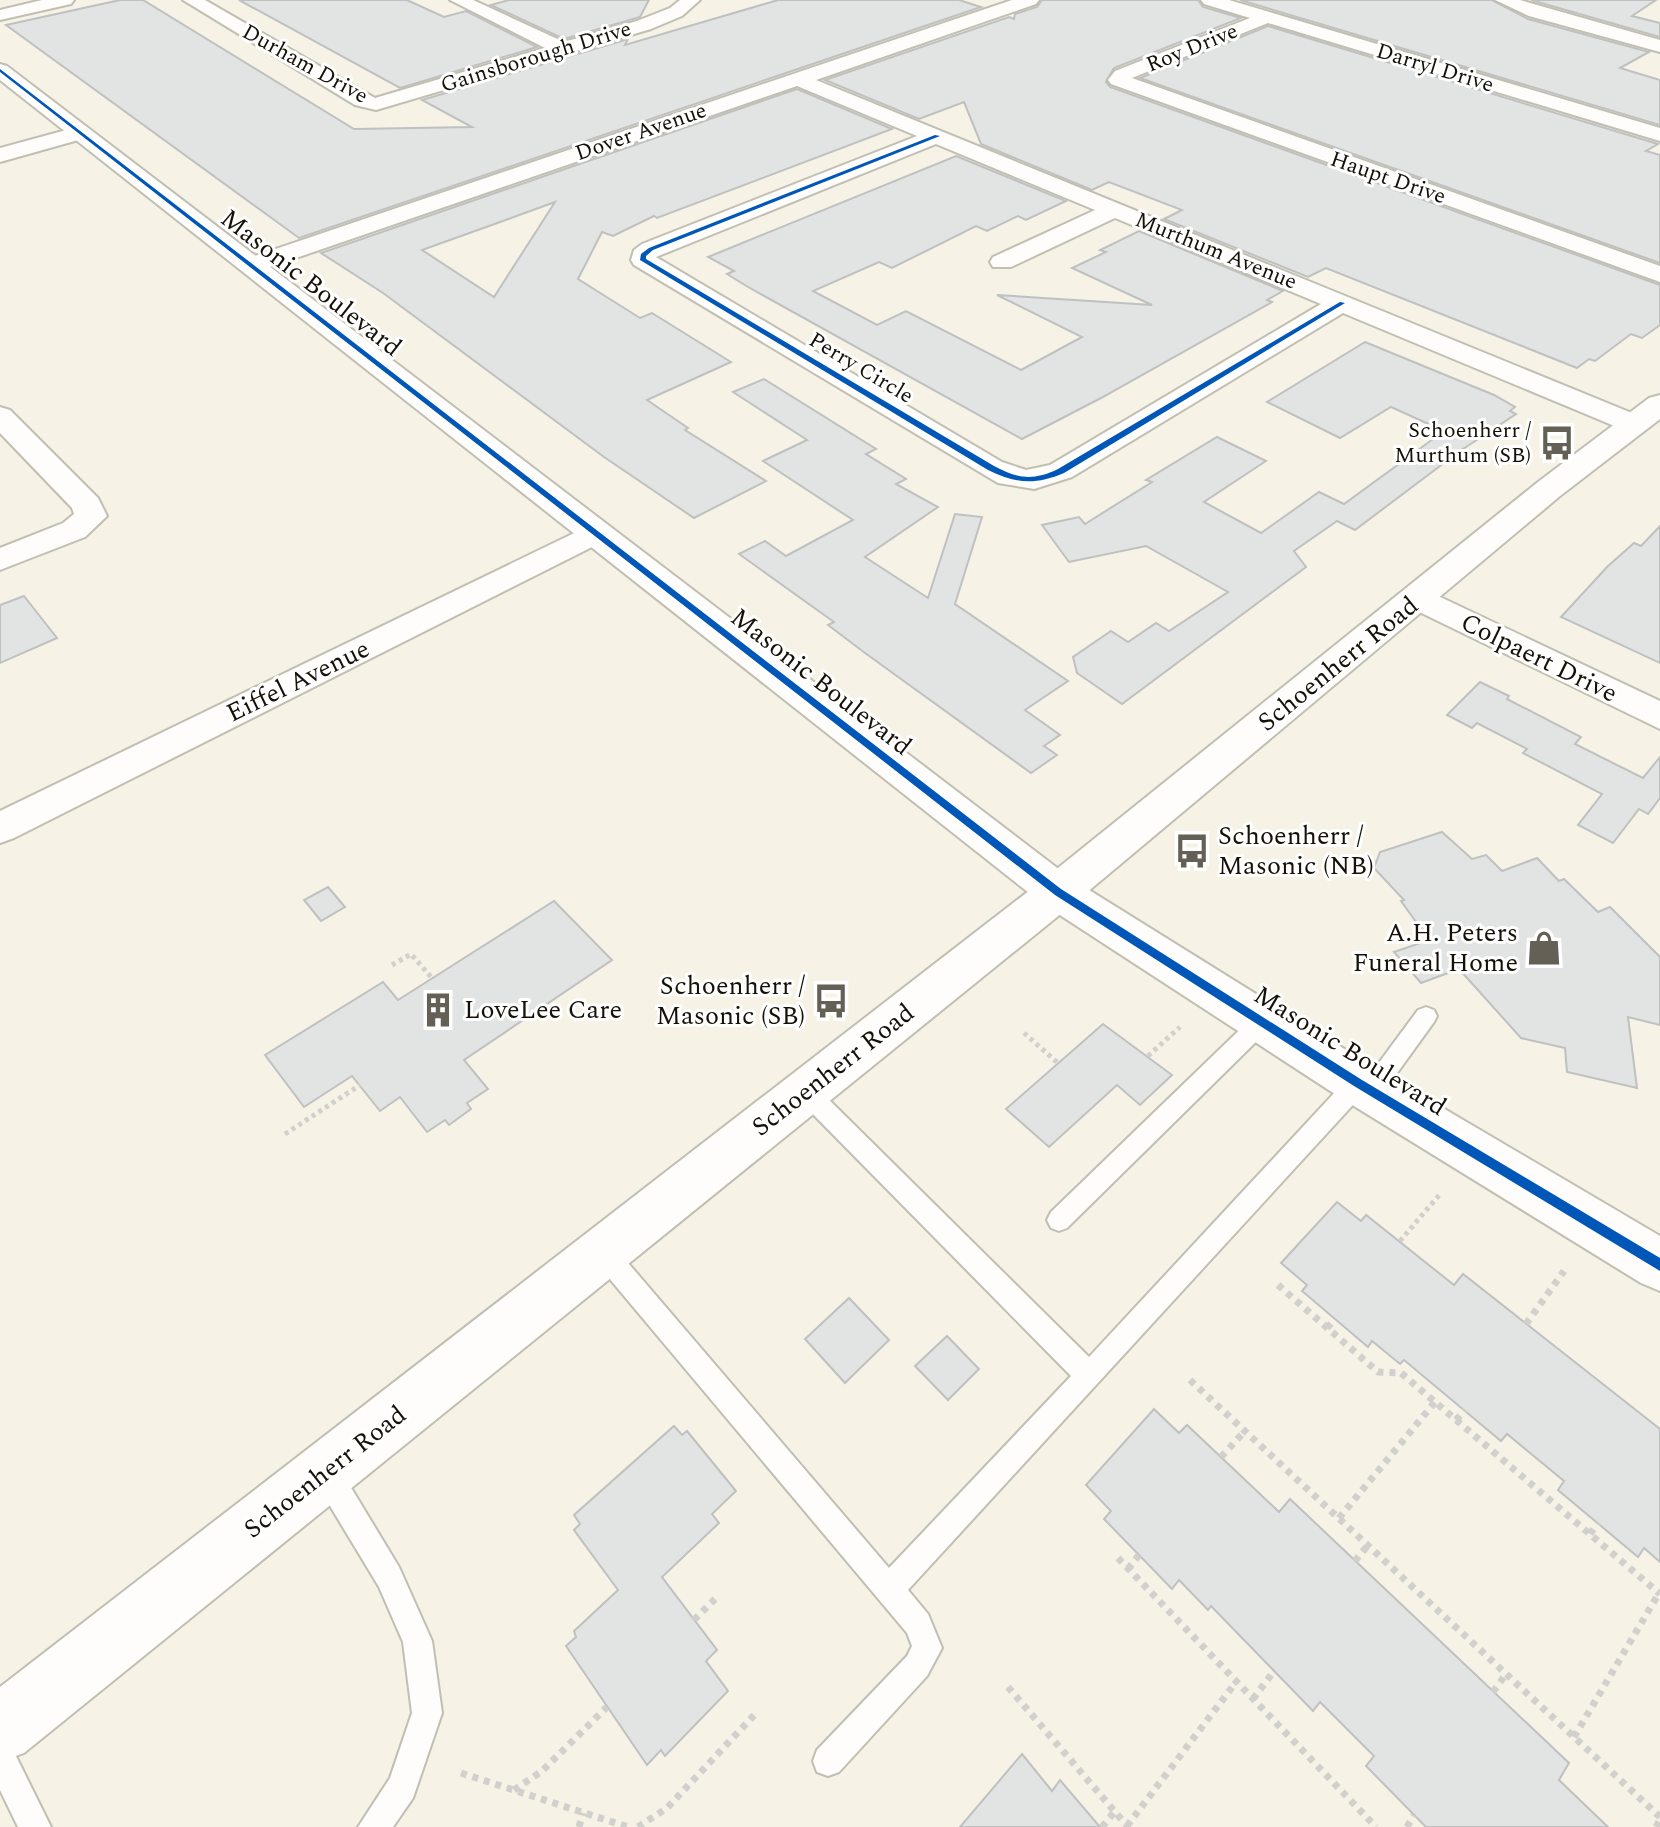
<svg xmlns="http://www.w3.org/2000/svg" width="1660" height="1827" viewBox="0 0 1660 1827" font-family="Spectral,serif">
  <rect width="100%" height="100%" fill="#f6f2e5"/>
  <g fill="#e1e4e3" stroke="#bfc0c0" stroke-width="2" fill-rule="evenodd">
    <polygon points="120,0 143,0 354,129 472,127 422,100 628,39 625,45 778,0 959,0 981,7 299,238 6,25"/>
    <polygon points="239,0 407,0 444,17 466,11 537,47 400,88"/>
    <polygon points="509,0 649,0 640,17 564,39 491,5"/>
    <polygon points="1042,0 1198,0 1203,7 1241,18 1114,68 1106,82 1110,87 1660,285 1660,325 1642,338 1631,334 1595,361 1589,359 1577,368 1326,268 1308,277 1164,219 1182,210 1109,182 1092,190 981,144 964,102 919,119 825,80 1009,17 1014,19 1015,14 1037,7"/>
    <polygon points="1240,0 1492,0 1528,19 1649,52 1620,68 1660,80 1660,125"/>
    <polygon points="1531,0 1656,0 1632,16 1660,23 1660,37"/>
    <polygon points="1268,26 1658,144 1646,151 1660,155 1660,263 1140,78"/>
    <path d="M797,89L892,129L657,218L654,216L613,236L602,232L578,279L640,318L652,313L731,362L647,400L688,428L685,430L766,481L694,518L604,457L383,293L321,253ZM555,202L494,297L422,250L489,226Z"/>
    <polygon points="956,156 1066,201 1026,220 1018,216 987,231 976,226 892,268 879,262 813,291 877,325 906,311 1021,370 1082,337 997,295 1152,305 1072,268 1106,252 1100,250 1139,231 1283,291 1267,300 1272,302 1101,398 1022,439 748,287 727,274 734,271 708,257"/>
    <polygon points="1365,342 1494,395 1515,407 1510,411 1516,414 1460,451 1355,530 1337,521 1294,551 1306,567 1122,704 1077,673 1073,657 1111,631 1128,642 1156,623 1169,631 1228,592 1146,546 1069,562 1042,525 1079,517 1085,524 1152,482 1146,480 1217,437 1266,461 1204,502 1261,533 1319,492 1344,504 1444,431 1391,407 1340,438 1267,402"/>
    <polygon points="764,379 876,449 866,454 906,479 896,484 938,507 865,557 928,598 955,514 982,517 955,604 1068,681 1025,710 1060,735 1044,746 1057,755 1031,773 865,653 828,625 834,622 739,554 765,541 786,556 853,520 763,461 807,440 733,392"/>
    <polygon points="1660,526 1660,663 1561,617 1607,567 1634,543 1641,546"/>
    <polygon points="24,596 57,638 0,663 0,605"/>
    <polygon points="1480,682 1509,696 1507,699 1581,737 1575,744 1643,778 1660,757 1660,798 1648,814 1639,809 1613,843 1578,825 1602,794 1523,753 1527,749 1477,723 1472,728 1447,715"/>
    <polygon points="1442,832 1472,859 1486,855 1502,871 1537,858 1559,881 1564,879 1598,912 1610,907 1660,957 1660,1025 1628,1017 1637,1088 1567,1072 1565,1048 1521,1038 1459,969 1421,983 1394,952 1429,940 1401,901 1404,900 1374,868 1380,852"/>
    <polygon points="328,887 345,907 321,921 304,900"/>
    <polygon points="554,901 612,960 464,1060 488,1089 467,1103 471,1109 449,1125 445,1120 427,1132 400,1097 380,1111 352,1076 304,1107 265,1055 383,982 398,1000"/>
    <polygon points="1103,1024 1172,1075 1140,1105 1117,1085 1049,1147 1006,1109"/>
    <polygon points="1337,1202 1361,1221 1366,1215 1454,1285 1463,1274 1660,1429 1660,1562 1644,1548 1638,1557 1558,1490 1564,1481 1507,1434 1501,1441 1404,1360 1400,1364 1372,1341 1368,1347 1302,1291 1307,1285 1281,1263"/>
    <polygon points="849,1298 889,1340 845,1383 805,1339"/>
    <polygon points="947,1336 979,1369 948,1400 915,1366"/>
    <polygon points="1154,1409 1179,1433 1187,1425 1279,1512 1290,1499 1569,1763 1559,1780 1608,1827 1426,1827 1366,1766 1374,1756 1320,1702 1313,1711 1211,1606 1208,1610 1179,1580 1172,1589 1104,1519 1111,1511 1086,1485"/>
    <polygon points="674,1426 682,1435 687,1431 736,1491 712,1514 719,1523 662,1577 717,1650 706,1661 728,1691 665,1756 661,1750 647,1765 566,1646 576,1637 574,1631 618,1590 574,1530 580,1524 574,1515"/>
    <polygon points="1022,1754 1052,1791 1060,1780 1100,1827 960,1827"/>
  </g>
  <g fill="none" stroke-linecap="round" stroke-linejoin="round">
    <g stroke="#c1beb2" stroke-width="4">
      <g id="service">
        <polygon points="1426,1007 1434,1010 1437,1016 1434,1022 1379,1098 1371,1101 1362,1095 908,1590 928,1614 942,1648 927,1676 839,1772 828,1776 817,1772 813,1761 817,1750 907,1656 912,1646 907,1633 593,1259 590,1251 593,1243 602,1239 611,1243 889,1568 1071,1376 798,1099 795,1092 798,1085 806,1082 814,1085 1089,1357 1350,1076 1358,1073 1367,1079 1418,1010"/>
        <polygon points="1261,1014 1269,1017 1272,1023 1269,1029 1067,1228 1059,1231 1051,1228 1047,1220 1051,1212 1253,1017"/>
        <polygon points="328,1462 338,1466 399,1567 432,1641 442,1713 413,1798 393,1827 358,1827 390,1778 412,1713 403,1642 379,1587 318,1486 314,1476 318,1466"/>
        <polygon points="0,1742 11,1746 51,1827 18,1827 0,1790"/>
      </g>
    </g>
    <g stroke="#c1beb2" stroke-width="4">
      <g id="minor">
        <polygon points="42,0 74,0 71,4 0,20 0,10"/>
        <polygon points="183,0 205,0 375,98 545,48 450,0 473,0 564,42 637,21 670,8 680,0 700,0 682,16 651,29 376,110 355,105"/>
        <path d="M1012,0H1039L1036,4L816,80L1644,418L1649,424L1644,430L1634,433L1624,430L1343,313L1072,477L1034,489L998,483L634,265L631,260L634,250L642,244L917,136L797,86L261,270H243L240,265L243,260ZM936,144L1095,210L993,257L990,262L993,267H1011L1115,218L1321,304L1050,465L1026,470L1002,462L656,257Z"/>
        <polygon points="1201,0 1229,0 1660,128 1660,141 1268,23 1132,78 1660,266 1660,282 1111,84 1108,80 1115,71 1250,18 1204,4"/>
        <polygon points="1495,0 1520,0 1660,40 1660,52 1529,16"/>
        <polygon points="81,126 92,132 89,137 0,162 0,148"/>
        <polygon points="0,407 10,410 98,498 107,516 85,537 0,570 0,548 63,523 74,514 72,508 0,433"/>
        <polygon points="595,523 606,526 611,533 606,540 14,838 0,843 0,811"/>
        <polygon points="1419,587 1660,701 1660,729 1407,606 1402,598 1407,590"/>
      </g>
    </g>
    <g stroke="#c1beb2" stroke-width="4">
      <polygon id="tertiary" points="0,64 7,66 1073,880 1375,1068 1660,1236 1660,1291 1641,1283 1341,1098 1043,904 0,80"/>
    </g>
    <g stroke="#c1beb2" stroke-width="4">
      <polygon id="secondary" points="1660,395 1660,419 1560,496 1073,904 24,1753 0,1762 0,1687 1043,880 1538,482 1649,398"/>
    </g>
    <g stroke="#d1d0cc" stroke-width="5" stroke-dasharray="4 4" stroke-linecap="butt">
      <polyline points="392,965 411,954 432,978"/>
      <polyline points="1024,1033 1059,1064"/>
      <polyline points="1148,1056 1180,1027"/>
      <polyline points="285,1134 360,1085"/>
      <polyline points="1400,1241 1441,1193"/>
    </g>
    <g stroke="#d1d0cc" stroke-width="7" stroke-dasharray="6 6" stroke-linecap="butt">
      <polyline points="1278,1285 1378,1372 1401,1373 1660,1594"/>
      <polyline points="1526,1324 1564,1271"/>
      <polyline points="1327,1328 1335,1319"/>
      <polyline points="1190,1380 1660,1817"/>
      <polyline points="1456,1420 1465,1410"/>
      <polyline points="1221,1457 1245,1431"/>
      <polyline points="1339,1518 1435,1402"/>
      <polyline points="1590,1534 1598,1523"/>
      <polyline points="1118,1558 1376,1827"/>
      <polyline points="1355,1561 1368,1545"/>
      <polyline points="1128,1569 1139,1555"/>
      <polyline points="694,1620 715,1599"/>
      <polyline points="1008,1687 1128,1827"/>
      <polyline points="1493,1692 1506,1674"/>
      <polyline points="1253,1699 1274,1671"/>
      <polyline points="1574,1737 1659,1593"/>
      <polyline points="461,1773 628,1827"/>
      <polyline points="514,1790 542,1771 607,1707"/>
      <polyline points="1127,1826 1236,1682"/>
      <polyline points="579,1827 583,1813"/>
      <polyline points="638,1827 667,1808 758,1711"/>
      <polyline points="1102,1827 1115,1811"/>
      <polyline points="1407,1827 1414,1815"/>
      <polyline points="1656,1827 1660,1820"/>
    </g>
    <use href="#service" fill="#fefdfb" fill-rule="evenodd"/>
    <use href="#minor" fill="#fefdfb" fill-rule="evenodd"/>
    <use href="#tertiary" fill="#fefdfb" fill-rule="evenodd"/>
    <use href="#secondary" fill="#fefdfb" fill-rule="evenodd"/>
    <g stroke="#fff" stroke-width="5">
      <g id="cycleway">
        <polygon points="0,69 1061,889 1362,1080 1660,1258 1660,1271 1354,1086 1055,895 0,72"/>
        <path d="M935,135L940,136L653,250L646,256V259L994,466C1018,479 1033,481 1058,469L1340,302L1345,303L1064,473C1035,485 1017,484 988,470L640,260L641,254L649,248Z"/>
      </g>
    </g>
    <use href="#cycleway" fill="#0057b8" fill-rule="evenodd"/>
  </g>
  <defs>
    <g id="bus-bare" transform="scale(2.76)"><path d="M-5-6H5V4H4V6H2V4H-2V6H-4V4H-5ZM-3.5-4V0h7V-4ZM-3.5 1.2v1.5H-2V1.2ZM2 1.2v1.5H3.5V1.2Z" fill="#646055" stroke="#fff" stroke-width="2.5" paint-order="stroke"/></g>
    <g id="shop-bare" transform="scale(2.76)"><path d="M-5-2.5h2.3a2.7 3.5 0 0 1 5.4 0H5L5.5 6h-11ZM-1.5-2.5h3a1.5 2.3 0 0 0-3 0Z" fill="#646055" stroke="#fff" stroke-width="2.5" paint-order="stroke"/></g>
    <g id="building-bare" transform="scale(2.76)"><path d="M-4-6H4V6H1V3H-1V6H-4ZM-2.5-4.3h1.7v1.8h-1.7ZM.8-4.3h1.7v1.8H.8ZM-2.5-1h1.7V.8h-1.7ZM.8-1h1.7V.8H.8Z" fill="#646055" stroke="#fff" stroke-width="2.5" paint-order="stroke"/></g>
  </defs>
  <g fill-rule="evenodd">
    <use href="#bus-bare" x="1557" y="443"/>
    <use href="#bus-bare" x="1192" y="851"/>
    <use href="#shop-bare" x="1544" y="948"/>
    <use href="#bus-bare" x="831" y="1001"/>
    <use href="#building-bare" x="438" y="1010"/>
  </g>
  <g text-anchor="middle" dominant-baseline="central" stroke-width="6" stroke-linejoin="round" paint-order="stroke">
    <g font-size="22" fill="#151107" stroke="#fff">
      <text transform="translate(1192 48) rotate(-22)">Roy Drive</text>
      <text transform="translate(536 57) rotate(-17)">Gainsborough Drive</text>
      <text transform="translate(305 64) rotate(29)">Durham Drive</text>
      <text transform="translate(1435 68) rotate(17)">Darryl Drive</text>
      <text transform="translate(641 132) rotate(-19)">Dover Avenue</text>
      <text transform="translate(1388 178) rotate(19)">Haupt Drive</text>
      <text transform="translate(1216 251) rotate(22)">Murthum Avenue</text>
      <text transform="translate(861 368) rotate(31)">Perry Circle</text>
    </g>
    <g font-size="22" fill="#151107" stroke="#fff" text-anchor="end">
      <text x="1531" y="430">Schoenherr /<tspan x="1531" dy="25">Murthum (SB)</tspan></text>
    </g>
    <g font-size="26" fill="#151107" stroke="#fff">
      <text transform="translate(311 283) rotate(38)">Masonic Boulevard</text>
      <text transform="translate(1539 658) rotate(26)">Colpaert Drive</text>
      <text transform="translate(1338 664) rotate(-39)">Schoenherr Road</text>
      <text transform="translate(298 681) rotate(-26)">Eiffel Avenue</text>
      <text transform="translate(821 682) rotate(38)">Masonic Boulevard</text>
      <text transform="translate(1350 1051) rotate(32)">Masonic Boulevard</text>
      <text transform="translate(833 1070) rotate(-38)">Schoenherr Road</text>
      <text transform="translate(325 1472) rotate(-38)">Schoenherr Road</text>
    </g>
    <g font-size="26" fill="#151107" stroke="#fff" text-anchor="start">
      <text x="1218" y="836">Schoenherr /<tspan x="1218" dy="30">Masonic (NB)</tspan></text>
      <text x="1518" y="933" text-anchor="end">A.H. Peters<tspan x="1518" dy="30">Funeral Home</tspan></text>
      <text x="805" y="986" text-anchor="end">Schoenherr /<tspan x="805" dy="30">Masonic (SB)</tspan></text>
      <text x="464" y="1010">LoveLee Care</text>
    </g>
  </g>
</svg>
